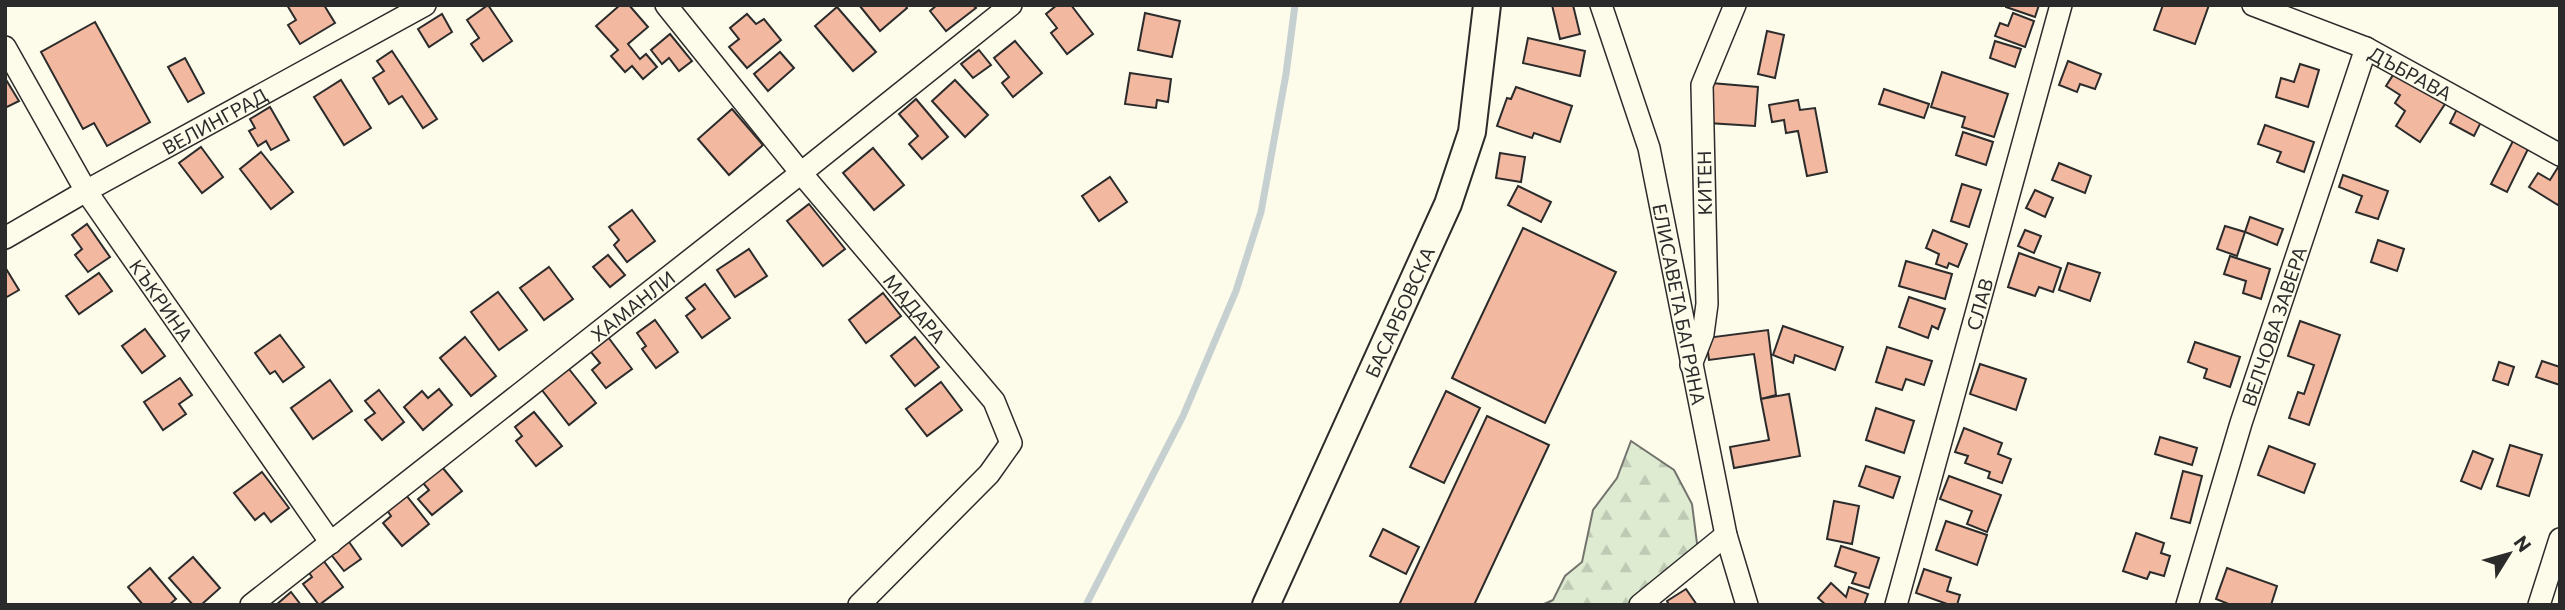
<svg xmlns="http://www.w3.org/2000/svg" width="2565" height="610" viewBox="0 0 2565 610" font-family="Commissioner,sans-serif">
  <defs>
    <pattern id="forest-firs" width="22" height="20" patternUnits="userSpaceOnUse" patternTransform="scale(1.75)"><rect width="22" height="20" fill="#deebd1"/><path d="M5 1l3.5 6h-7zM16 11l3.5 6h-7z" fill="#bfcab4"/></pattern>
  </defs>
  <rect width="100%" height="100%" fill="#fdfbea"/>
  <polygon fill="url(#forest-firs)" stroke="#74746e" stroke-width="2" points="1631,441 1674,470 1692,504 1699,559 1646,605 1542,605 1553,600 1565,576 1582,562 1593,510 1617,478"/>
  <g fill="none" stroke-linecap="round" stroke-linejoin="round">
    <polyline stroke="#c7d0d0" stroke-width="7" points="1086,605 1183,416 1236,291 1261,212 1286,74 1295,5"/>
  </g>
  <g fill="#f2b8a0" stroke="#2b2b2b" stroke-width="2">
    <polygon points="287,5 324,5 335,23 300,44 288,25 296,20"/>
    <polygon points="488,5 512,41 483,61 471,44 479,38 467,20"/>
    <polygon points="620,5 629,5 648,27 628,44 640,59 646,54 657,67 643,79 632,66 625,72 611,56 618,50 596,26"/>
    <polygon points="859,5 905,5 907,8 880,31"/>
    <polygon points="937,5 973,5 976,8 946,31 930,11"/>
    <polygon points="1057,5 1071,5 1093,34 1067,54 1051,33 1057,28 1046,14"/>
    <polygon points="1552,5 1573,5 1580,34 1560,39"/>
    <polygon points="2006,5 2039,5 2035,17 2006,7"/>
    <polygon points="2163,5 2209,5 2195,44 2154,30"/>
    <polygon points="837,7 876,52 853,71 815,26"/>
    <polygon points="1145,13 1180,21 1172,57 1138,50"/>
    <polygon points="2013,13 2034,21 2025,47 1995,36 2000,23 2008,26"/>
    <polygon points="442,14 452,32 429,47 418,29"/>
    <polygon points="747,14 756,24 764,19 781,40 747,68 729,47 739,39 730,28"/>
    <polygon points="95,22 150,122 107,146 94,123 83,129 41,52"/>
    <polygon points="1767,31 1784,35 1775,78 1758,74"/>
    <polygon points="670,34 692,61 679,71 669,58 662,64 651,50"/>
    <polygon points="1528,38 1585,51 1580,76 1523,63"/>
    <polygon points="1015,41 1042,73 1013,97 1002,83 1009,77 994,58"/>
    <polygon points="1995,41 2021,49 2015,67 1990,58"/>
    <polygon points="979,50 991,65 973,78 961,64"/>
    <polygon points="392,51 437,119 423,128 402,96 389,104 373,78 384,71 377,61"/>
    <polygon points="780,52 794,68 768,91 754,74"/>
    <polygon points="185,58 204,93 188,102 168,67"/>
    <polygon points="2068,61 2101,74 2095,89 2080,84 2077,92 2059,85"/>
    <polygon points="2300,64 2319,70 2308,107 2276,97 2281,78 2294,82"/>
    <polygon points="1942,72 2008,94 1994,137 1962,127 1965,117 1931,107"/>
    <polygon points="2395,72 2445,104 2420,142 2396,126 2405,111 2395,103 2400,95 2386,86"/>
    <polygon points="1130,73 1171,79 1168,102 1157,100 1156,108 1125,104"/>
    <polygon points="5,78 19,101 5,108"/>
    <polygon points="341,80 371,128 344,145 314,97"/>
    <polygon points="955,80 988,115 965,137 932,101"/>
    <polygon points="1711,83 1758,87 1755,126 1708,123"/>
    <polygon points="1516,87 1572,106 1560,142 1534,133 1532,138 1497,126 1507,98 1511,99"/>
    <polygon points="1884,89 1929,104 1924,118 1879,104"/>
    <polygon points="916,99 948,137 922,159 909,144 918,136 899,114"/>
    <polygon points="1798,100 1800,110 1815,108 1827,172 1807,176 1798,131 1786,133 1784,120 1772,122 1769,105"/>
    <polygon points="2459,105 2483,118 2474,136 2450,123"/>
    <polygon points="270,107 289,140 271,150 266,141 258,146 249,131 255,128 250,119"/>
    <polygon points="732,109 763,145 729,175 698,139"/>
    <polygon points="2265,125 2314,142 2304,172 2277,162 2281,152 2258,144"/>
    <polygon points="1963,132 1993,142 1986,165 1956,155"/>
    <polygon points="2515,137 2530,145 2507,192 2491,184"/>
    <polygon points="201,147 223,177 202,193 179,163"/>
    <polygon points="873,148 904,185 874,210 843,173"/>
    <polygon points="261,152 293,192 271,209 240,169"/>
    <polygon points="1500,153 1525,157 1521,182 1496,178"/>
    <polygon points="2059,163 2091,176 2085,193 2052,180"/>
    <polygon points="2560,164 2560,201 2558,205 2529,187 2538,173 2550,180"/>
    <polygon points="2343,175 2388,191 2378,219 2356,212 2362,196 2339,187"/>
    <polygon points="1110,177 1127,202 1099,221 1082,196"/>
    <polygon points="1962,184 1981,190 1969,227 1951,221"/>
    <polygon points="1518,186 1551,202 1541,222 1508,205"/>
    <polygon points="2035,190 2053,198 2045,217 2026,208"/>
    <polygon points="809,204 845,249 823,266 787,221"/>
    <polygon points="632,210 655,241 627,262 614,245 619,240 609,227"/>
    <polygon points="2250,217 2283,229 2277,245 2245,232"/>
    <polygon points="87,224 110,257 88,272 75,255 82,249 72,235"/>
    <polygon points="2225,226 2245,232 2237,256 2217,249"/>
    <polygon points="1523,228 1616,272 1545,423 1452,378"/>
    <polygon points="1933,230 1967,244 1958,267 1949,263 1947,268 1936,264 1939,254 1926,248"/>
    <polygon points="2025,230 2041,236 2034,253 2018,246"/>
    <polygon points="2378,240 2404,249 2397,271 2371,262"/>
    <polygon points="749,249 767,276 735,297 717,270"/>
    <polygon points="2019,253 2061,268 2053,292 2039,287 2035,296 2008,287"/>
    <polygon points="608,255 625,275 610,287 593,267"/>
    <polygon points="2230,256 2270,269 2261,299 2243,293 2246,281 2224,274"/>
    <polygon points="1906,261 1952,274 1945,299 1899,286"/>
    <polygon points="2068,263 2100,273 2090,301 2059,290"/>
    <polygon points="5,267 19,290 5,298"/>
    <polygon points="549,267 573,299 544,320 520,288"/>
    <polygon points="99,273 112,291 79,314 66,296"/>
    <polygon points="705,284 730,318 702,338 686,316 695,309 686,298"/>
    <polygon points="498,292 527,330 499,350 471,312"/>
    <polygon points="883,293 901,316 866,343 849,320"/>
    <polygon points="1909,297 1945,309 1938,329 1932,326 1928,338 1899,327"/>
    <polygon points="655,320 678,352 656,368 642,349 646,346 637,333"/>
    <polygon points="2300,321 2340,335 2309,425 2289,418 2298,392 2304,394 2314,365 2288,356"/>
    <polygon points="1783,326 1843,347 1835,370 1795,355 1793,363 1773,355"/>
    <polygon points="145,329 165,356 142,373 122,346"/>
    <polygon points="1768,330 1776,395 1761,399 1754,354 1709,360 1706,338"/>
    <polygon points="280,335 304,367 283,382 275,371 270,374 255,353"/>
    <polygon points="465,337 496,376 471,396 440,358"/>
    <polygon points="608,337 632,369 606,388 592,370 600,363 590,351"/>
    <polygon points="915,337 939,367 915,386 891,356"/>
    <polygon points="2195,342 2240,357 2230,387 2204,378 2207,369 2188,362"/>
    <polygon points="1887,347 1932,361 1924,385 1906,379 1902,390 1876,382"/>
    <polygon points="2542,361 2560,367 2560,385 2536,377"/>
    <polygon points="2499,362 2514,367 2508,385 2493,380"/>
    <polygon points="565,364 596,403 569,425 538,385"/>
    <polygon points="1980,364 2026,379 2016,410 1970,394"/>
    <polygon points="180,378 192,395 179,404 186,414 163,430 144,402"/>
    <polygon points="330,380 352,411 313,439 291,408"/>
    <polygon points="941,382 962,410 927,436 906,409"/>
    <polygon points="439,389 452,405 423,430 404,407 422,391 428,398"/>
    <polygon points="379,390 404,422 382,440 365,420 375,413 365,401"/>
    <polygon points="1446,391 1480,408 1444,483 1410,467"/>
    <polygon points="1789,394 1800,456 1734,468 1730,447 1769,440 1761,399"/>
    <polygon points="1876,408 1914,421 1904,453 1866,440"/>
    <polygon points="534,412 562,446 536,466 516,441 522,436 515,427"/>
    <polygon points="1487,416 1549,445 1474,605 1399,605"/>
    <polygon points="1964,428 2002,443 1998,454 2011,459 2002,483 1988,478 1990,472 1965,463 1968,456 1955,452"/>
    <polygon points="2160,437 2197,448 2192,465 2155,454"/>
    <polygon points="2510,445 2542,455 2529,496 2497,486"/>
    <polygon points="2269,446 2315,464 2304,493 2258,475"/>
    <polygon points="2473,451 2493,459 2481,489 2461,481"/>
    <polygon points="437,461 462,491 432,515 418,499 429,490 418,477"/>
    <polygon points="1866,466 1900,477 1893,498 1859,486"/>
    <polygon points="2183,471 2202,476 2190,523 2171,518"/>
    <polygon points="262,472 289,508 271,522 264,513 255,520 234,493"/>
    <polygon points="1949,476 2001,495 1987,532 1967,524 1972,511 1940,499"/>
    <polygon points="402,490 429,524 402,546 383,523 391,516 383,505"/>
    <polygon points="1834,501 1859,506 1852,544 1827,539"/>
    <polygon points="1946,521 1987,535 1977,565 1936,550"/>
    <polygon points="1383,529 1419,547 1406,574 1370,556"/>
    <polygon points="2136,533 2164,543 2161,553 2170,556 2164,576 2150,572 2147,579 2123,571"/>
    <polygon points="347,539 361,559 344,571 329,552"/>
    <polygon points="1841,546 1879,558 1869,588 1852,583 1856,573 1835,566"/>
    <polygon points="320,556 343,587 319,605 303,584 312,577 305,567"/>
    <polygon points="193,557 220,588 201,605 193,605 169,578"/>
    <polygon points="150,568 176,599 169,605 143,605 128,587"/>
    <polygon points="2227,568 2277,586 2271,605 2231,605 2216,599"/>
    <polygon points="1924,569 1951,578 1947,591 1960,595 1957,605 1950,605 1916,593"/>
    <polygon points="1831,583 1846,597 1849,587 1868,594 1864,605 1826,605 1818,598"/>
    <polygon points="1686,589 1697,605 1669,605 1667,601"/>
    <polygon points="291,592 301,605 276,605"/>
  </g>
  <g fill="none" stroke-linecap="round" stroke-linejoin="round">
    <g stroke="#2b2b2b" stroke-width="24">
      <g id="minor">
        <path id="s1" d="M666,5L801,173L994,401L1011,443L989,474L859,605"/>
        <path id="s2" d="M1601,5L1649,148L1726,535L1747,605"/>
        <path id="s3" d="M2253,5L2366,48L2560,155"/>
        <path id="s4" d="M5,47L86,191L331,543"/>
        <path id="s5" d="M5,238L86,191L425,5"/>
        <polyline points="1691,365 1703,334 1707,304 1702,85 1735,5"/>
        <path id="s6" d="M251,605L801,173L1011,5"/>
        <polyline points="1640,605 1726,535"/>
        <path id="s7" d="M1896,605L2061,5"/>
        <path id="s8" d="M2187,605L2241,423L2366,48"/>
        <polyline points="2539,605 2560,539"/>
      </g>
    </g>
    <g stroke="#2b2b2b" stroke-width="30">
      <g id="tertiary">
        <path id="s9" d="M1266,605L1448,204L1472,132L1487,5"/>
      </g>
    </g>
    <use href="#minor" stroke="#fdfbea" stroke-width="21"/>
    <use href="#tertiary" stroke="#fdfbea" stroke-width="26"/>
  </g>
  <g text-anchor="middle" dominant-baseline="central" stroke-width="5" stroke-linejoin="round" paint-order="stroke">
    <g font-size="19" fill="#2b2b2b" stroke="#fdfbea">
      <text stroke="none"><textPath href="#s3" startOffset="172">ДЪБРАВА</textPath></text>
      <text stroke="none"><textPath href="#s5" startOffset="240">ВЕЛИНГРАД</textPath></text>
      <text transform="translate(1704 183) rotate(-91)">КИТЕН</text>
      <text stroke="none"><textPath href="#s4" startOffset="298">КЪКРИНА</textPath></text>
      <text stroke="none"><textPath href="#s2" startOffset="310">ЕЛИСАВЕТА БАГРЯНА</textPath></text>
      <text stroke="none"><textPath href="#s7" startOffset="312">СЛАВ</textPath></text>
      <text stroke="none"><textPath href="#s6" startOffset="485">ХАМАНЛИ</textPath></text>
      <text stroke="none"><textPath href="#s1" startOffset="392">МАДАРА</textPath></text>
      <text stroke="none"><textPath href="#s9" startOffset="322">БАСАРБОВСКА</textPath></text>
      <text stroke="none"><textPath href="#s8" startOffset="292">ВЕЛЧОВА ЗАВЕРА</textPath></text>
    </g>
  </g>
  <rect width="2565" height="610" fill="none" stroke="#2b2b2b" stroke-width="14"/>
  <g transform="translate(2509 554) rotate(53)" stroke="#fdfbea" stroke-width="5" paint-order="stroke">
  <path d="M0-5L12 26L0 18L-12 26Z" fill="#2b2b2b"/>
  <text y="-10" font-size="19" font-weight="bold" text-anchor="middle" fill="#2b2b2b">N</text>
  </g>
</svg>
